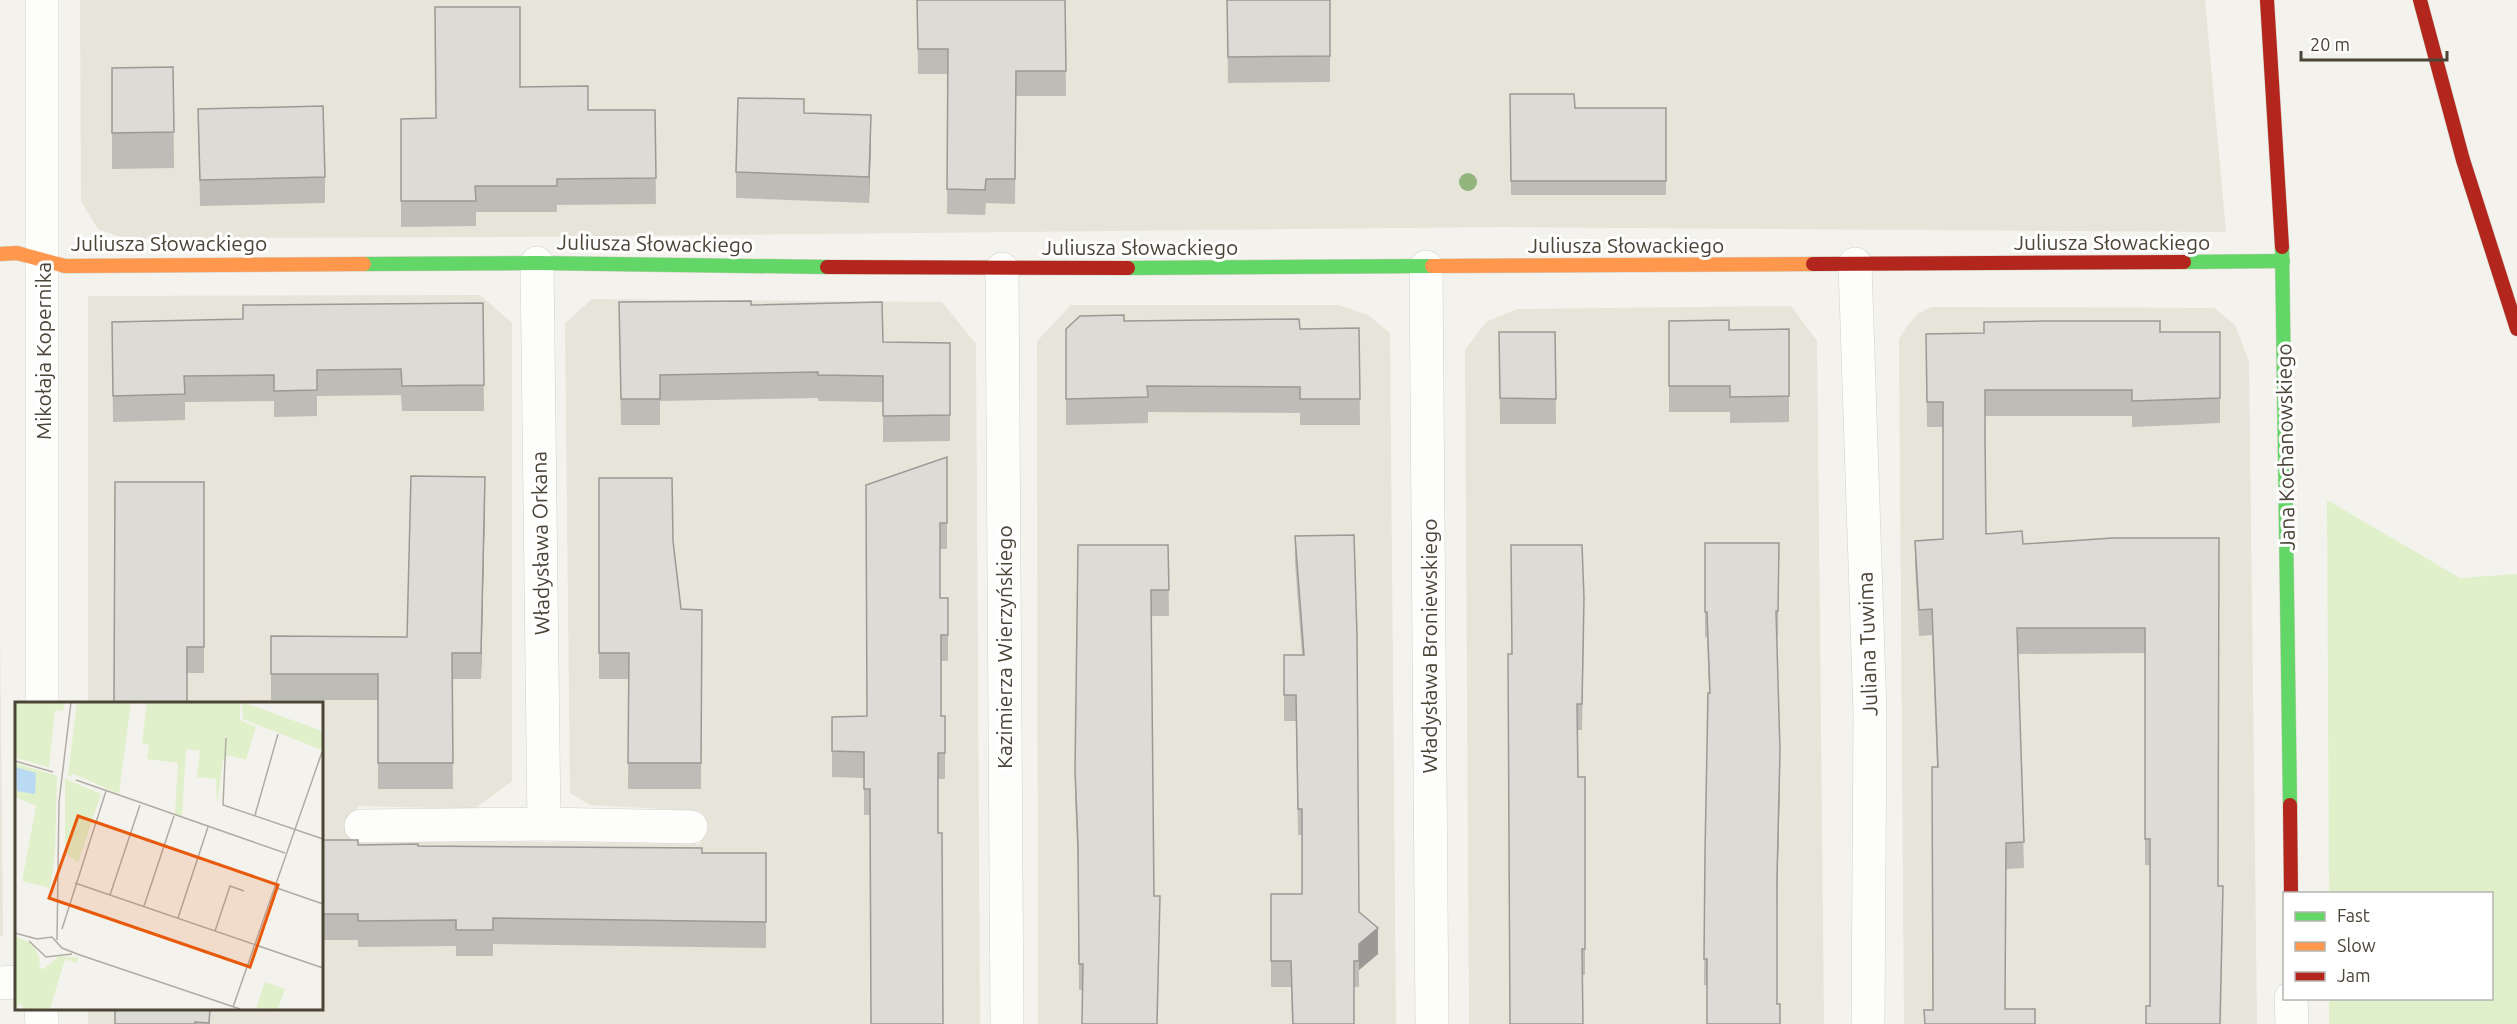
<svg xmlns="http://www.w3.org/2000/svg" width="2517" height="1024" viewBox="0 0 2517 1024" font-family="Ubuntu,sans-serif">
  <rect width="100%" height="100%" fill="#f3f2ec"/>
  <g fill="#e7e4d9">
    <polygon points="80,0 2205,0 2226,232 1502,227 511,237 124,238 98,229 81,201"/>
    <polygon points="480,295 512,323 512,781 474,809 358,806 355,840 700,844 699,811 590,805 570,793 565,323 592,299 942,302 976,344 980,1024 88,1024 88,1008 321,1008 321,703 88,703 88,296"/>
    <polygon points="1071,305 1338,305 1368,315 1390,333 1396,1024 1038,1024 1037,341"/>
    <polygon points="1791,306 1817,341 1824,1024 1469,1024 1465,350 1486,322 1517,309"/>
    <polygon points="1931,307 2214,308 2235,325 2249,362 2257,1024 1904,1024 1899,339 1907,326 1919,313"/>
    <polygon points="0,627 3,935 0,936"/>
  </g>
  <polygon fill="#dff0ca" points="2327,500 2460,578 2517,574 2517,1024 2329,1024 2329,999 2492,998 2492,894 2329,893"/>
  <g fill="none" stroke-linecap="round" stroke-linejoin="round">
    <g stroke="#d1d0ca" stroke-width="34">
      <g id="street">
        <polyline points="1855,264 1870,713 1868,1024"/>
        <polyline points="1426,267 1432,1024"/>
        <polyline points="1002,269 1007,1024"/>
        <polyline points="42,703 42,0"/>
        <polyline points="544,824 691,827"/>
        <polyline points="361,826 544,824 537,263"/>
        <polyline points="0,983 16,982"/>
        <polyline points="2291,998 2292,1024"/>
        <polyline points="41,1008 42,1024"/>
      </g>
    </g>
    <g stroke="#d3cfc2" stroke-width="15">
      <g id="fast">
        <polyline points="2282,247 2290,805"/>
        <polyline points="2184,262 2283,261"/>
        <polyline points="364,264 537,263 827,267"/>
        <polyline points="1128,268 1432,266"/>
      </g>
    </g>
    <g stroke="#d3cfc2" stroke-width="15">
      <g id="slow">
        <polyline points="0,254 17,253 65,266 364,264"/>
        <polyline points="1432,266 1813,264"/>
      </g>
    </g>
    <g stroke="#d3cfc2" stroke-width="15">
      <g id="jam">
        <polyline points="2267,0 2282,247"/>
        <polyline points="2420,0 2463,160 2517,329"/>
        <polyline points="1813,264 2184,262"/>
        <polyline points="827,267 1128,268"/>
        <polyline points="2290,805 2291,894"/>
      </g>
    </g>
    <use href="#street" stroke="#fdfdfc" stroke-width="33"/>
    <use href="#fast" stroke="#63d668" stroke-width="14"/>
    <use href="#slow" stroke="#ff974d" stroke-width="14"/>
    <use href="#jam" stroke="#b3261e" stroke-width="14"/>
  </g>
  <circle fill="#92b57d" cx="1468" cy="182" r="9"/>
  <g fill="#bebcb7">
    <polygon points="917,0 1065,0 1066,96 1016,96 1015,204 986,203 985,215 947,214 948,74 918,74"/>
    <polygon points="1227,0 1330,0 1330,82 1228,83"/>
    <polygon points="173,67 174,168 112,169 112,68"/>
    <polygon points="520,87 588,110 655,110 656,204 557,205 557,212 476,212 476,226 401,227 401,119 436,118"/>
    <polygon points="1510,94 1575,108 1666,108 1666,195 1511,195"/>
    <polygon points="198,109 325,177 325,203 200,206"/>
    <polygon points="804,113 871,141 869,203 736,198 736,172"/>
    <polygon points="619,302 751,305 883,342 950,343 950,441 883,442 883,402 818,401 818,398 660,401 660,425 621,425"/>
    <polygon points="483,303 484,411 402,411 401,395 317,396 317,416 274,417 274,401 185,402 185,420 113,422 112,322 243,319"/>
    <polygon points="1124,321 1300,329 1359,328 1360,425 1300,425 1300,413 1148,412 1148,423 1066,425 1066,329"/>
    <polygon points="1669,321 1729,330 1789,329 1789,422 1730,423 1730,412 1669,412"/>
    <polygon points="1499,332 1555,332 1556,424 1500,424"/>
    <polygon points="2220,332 2220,423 2132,427 2132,416 1985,416 1986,534 2023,544 2219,538 2218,886 2223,912 2220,1024 2146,1024 2150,1006 2150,865 2145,865 2145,653 2018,654 2024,868 2006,869 1933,1010 1937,767 1932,635 1919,636 1915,566 1915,541 1943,539 1943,427 1927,427 1926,334"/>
    <polygon points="947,457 947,549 940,549 940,598 948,598 948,661 941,661 941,716 945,716 945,779 938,779 938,833 943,1024 870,815 864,815 864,778 832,777 832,717 867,716"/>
    <polygon points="599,478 673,541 681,609 702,610 701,789 628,789 629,679 599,679"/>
    <polygon points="204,482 204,673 187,673 114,703"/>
    <polygon points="485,503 481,679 452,679 453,789 378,789 378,700 271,700 271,636 407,637"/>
    <polygon points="1295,536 1359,912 1378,954 1359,970 1359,987 1354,987 1354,1024 1292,1024 1291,987 1271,987 1271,894 1302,894 1302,835 1298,835 1296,721 1284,721 1284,655 1302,655 1295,562"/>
    <polygon points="1705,543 1779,543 1778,637 1777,637 1780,777 1777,900 1777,1004 1780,1024 1707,985 1704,985 1705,853 1709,693 1707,637 1705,638"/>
    <polygon points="1168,545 1169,616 1151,616 1154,896 1160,922 1082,990 1079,990 1078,870 1075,797 1075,771"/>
    <polygon points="1584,624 1582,730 1577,730 1578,777 1585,777 1585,975 1582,975 1512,654"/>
    <polygon points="321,840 358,845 702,853 766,853 766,948 493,944 493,956 456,956 456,946 358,947 358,940 321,940"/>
    <polygon points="210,1008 210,1024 115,1024"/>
  </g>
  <g fill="#9b9995">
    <polygon points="871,115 871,141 869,203 869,177"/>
    <polygon points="485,477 485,503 481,679 481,653"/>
    <polygon points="1780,751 1780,777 1777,904 1777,878"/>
    <polygon points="1378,928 1378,954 1359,970 1359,944"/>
  </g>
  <g fill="#dddbd5" stroke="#9b9995" stroke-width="1.5">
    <polygon points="917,0 1065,0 1066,71 1016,71 1015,179 986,179 985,190 947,189 948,49 918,49"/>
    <polygon points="1227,0 1330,0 1330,56 1228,57"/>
    <polygon points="435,7 520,7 520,87 588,86 588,110 655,110 656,178 557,179 557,186 475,186 476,201 401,201 401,119 436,118"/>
    <polygon points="173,67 174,132 112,133 112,68"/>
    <polygon points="1510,94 1574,94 1575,108 1666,108 1666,181 1511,181"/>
    <polygon points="738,98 804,99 804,113 871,115 869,177 736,172"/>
    <polygon points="323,106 325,177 200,180 198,109"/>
    <polygon points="751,301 751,305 882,302 883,342 950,343 950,415 883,416 883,376 818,375 818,372 660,375 660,399 621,399 619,302"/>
    <polygon points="483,303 484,385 402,386 401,369 317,370 317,390 274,391 274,375 184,376 185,394 113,396 112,322 243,319 243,305"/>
    <polygon points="1124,315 1124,321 1299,319 1300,329 1359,328 1360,399 1300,399 1300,387 1147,386 1148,397 1066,399 1066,329 1080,316"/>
    <polygon points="1729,320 1729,330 1789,329 1789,396 1730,397 1730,386 1669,386 1669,321"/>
    <polygon points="2042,321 2160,321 2160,332 2220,332 2220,398 2132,401 2132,390 1985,390 1985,438 1986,534 2022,531 2023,544 2113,538 2219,538 2218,886 2223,886 2220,1024 2146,1024 2146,1006 2150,1006 2150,839 2145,839 2145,628 2017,628 2024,842 2006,843 2005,1009 2035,1009 2035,1024 1925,1024 1924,1010 1933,1010 1932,767 1938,767 1932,609 1919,610 1915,541 1943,539 1943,402 1927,402 1926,334 1984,333 1984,322"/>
    <polygon points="1499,332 1555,332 1556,399 1500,398"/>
    <polygon points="947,457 947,523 940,523 940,598 948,598 948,635 941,635 941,716 945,716 945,753 938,753 938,833 942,833 943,1024 871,1024 870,789 864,789 864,752 832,751 832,717 867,716 866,485"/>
    <polygon points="411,476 485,477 481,653 452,653 453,763 378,763 378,674 271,674 271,636 407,637"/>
    <polygon points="599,478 672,478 673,541 681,609 702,610 701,763 628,763 629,653 599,653"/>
    <polygon points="115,482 204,482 204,647 187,647 187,703 114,703"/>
    <polygon points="1354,535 1357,636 1359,912 1378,928 1359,944 1359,961 1354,961 1354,1024 1293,1024 1291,961 1271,961 1271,894 1302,894 1302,809 1298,809 1296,695 1284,695 1284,655 1304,655 1295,536"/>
    <polygon points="1705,543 1779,543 1778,611 1776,611 1780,751 1777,878 1777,1004 1780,1004 1780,1024 1707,1024 1707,959 1704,959 1705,853 1708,693 1710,693 1707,612 1705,612"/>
    <polygon points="1078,545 1168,545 1169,590 1151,590 1154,896 1160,896 1157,1024 1082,1024 1083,964 1079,964 1078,844 1075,771"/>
    <polygon points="1511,545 1582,545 1584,598 1582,704 1577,704 1578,777 1585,777 1585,949 1582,949 1583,1024 1510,1024 1508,654 1512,654"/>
    <polygon points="321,840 358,840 358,845 418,844 418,846 702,848 702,853 766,853 766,922 493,918 493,930 456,930 456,920 358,921 358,914 321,914"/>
    <polygon points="115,1008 210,1008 209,1023 195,1022 195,1024 115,1024"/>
  </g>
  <g text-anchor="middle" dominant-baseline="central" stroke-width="6" stroke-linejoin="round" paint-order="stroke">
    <g font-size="21" fill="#4b4437" stroke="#fff">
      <text x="2112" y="242">Juliusza Słowackiego</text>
      <text x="169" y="243">Juliusza Słowackiego</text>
      <text transform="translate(655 243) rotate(1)">Juliusza Słowackiego</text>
      <text x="1626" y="245">Juliusza Słowackiego</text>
      <text x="1140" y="247">Juliusza Słowackiego</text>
      <text transform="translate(43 351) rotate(-90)">Mikołaja Kopernika</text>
      <text transform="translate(2285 447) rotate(-91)">Jana Kochanowskiego</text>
      <text transform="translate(540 543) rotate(-91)">Władysława Orkana</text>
      <text transform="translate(1867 644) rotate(-92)">Juliana Tuwima</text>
      <text transform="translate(1429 646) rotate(-90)">Władysława Broniewskiego</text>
      <text transform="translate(1004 647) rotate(-90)">Kazimierza Wierzyńskiego</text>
    </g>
  </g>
  <g transform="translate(15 702)">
    <rect width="308" height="308" fill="#f3f2ec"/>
    <path d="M0,0H50L48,9L40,8L34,65L0,56ZM62,0H116L104,92L59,72L53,74ZM132,0H225V18L241,25L231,58L213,53L208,58L202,104L201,77L182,75L185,49L171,47L167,114L160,112L163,61L132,57L134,43L127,41ZM227,0L307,29V48L228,17ZM0,61L42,74L40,152L35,186L7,179L21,104L0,95ZM50,77L86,92L63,161L50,150ZM0,234L18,242L25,258L24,266L29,267L44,254L63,256L62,261L50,257L35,307H8L6,301L0,307ZM250,280L270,287L263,307L241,306Z" fill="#dff0ca"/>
    <path d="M0,65L21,71L20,92L2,89Z" fill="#badaf4"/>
    <path fill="none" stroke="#b0aca4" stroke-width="1.5" d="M211,36L208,103L308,137M0,59L38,70M61,78L270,151M240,113L263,32M60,181L308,266M259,185L308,202M95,193L125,103M129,204L159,114M163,216L193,125M47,227L91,89M200,229L215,184L229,189M0,231L22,237L37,235L47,246L65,253L225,307M42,238L44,100L56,0M14,239L31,255L57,252M218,305L307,50"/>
    <path fill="#e8590c" fill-opacity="0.15" stroke="#e8590c" stroke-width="3" d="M63,114L263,183L235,265L34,196Z"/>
    <rect width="308" height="308" fill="none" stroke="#4b4437" stroke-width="3"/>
  </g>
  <rect x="2283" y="892" width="210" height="108" fill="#ffffff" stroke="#b7b4af" stroke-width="1.5"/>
  <rect x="2295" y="912" width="30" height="9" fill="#63d668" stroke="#b7b4af" stroke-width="1.5"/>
  <text x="2337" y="922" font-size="18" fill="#4b4437">Fast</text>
  <rect x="2295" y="942" width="30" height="9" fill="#ff974d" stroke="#b7b4af" stroke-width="1.5"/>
  <text x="2337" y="952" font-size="18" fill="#4b4437">Slow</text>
  <rect x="2295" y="972" width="30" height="9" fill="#b3261e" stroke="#b7b4af" stroke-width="1.5"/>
  <text x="2337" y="982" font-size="18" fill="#4b4437">Jam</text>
  <path d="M2301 51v9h146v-9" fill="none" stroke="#4b4437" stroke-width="3"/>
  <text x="2310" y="51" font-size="18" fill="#4b4437" stroke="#ffffff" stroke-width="4.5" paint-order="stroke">20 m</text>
</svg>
